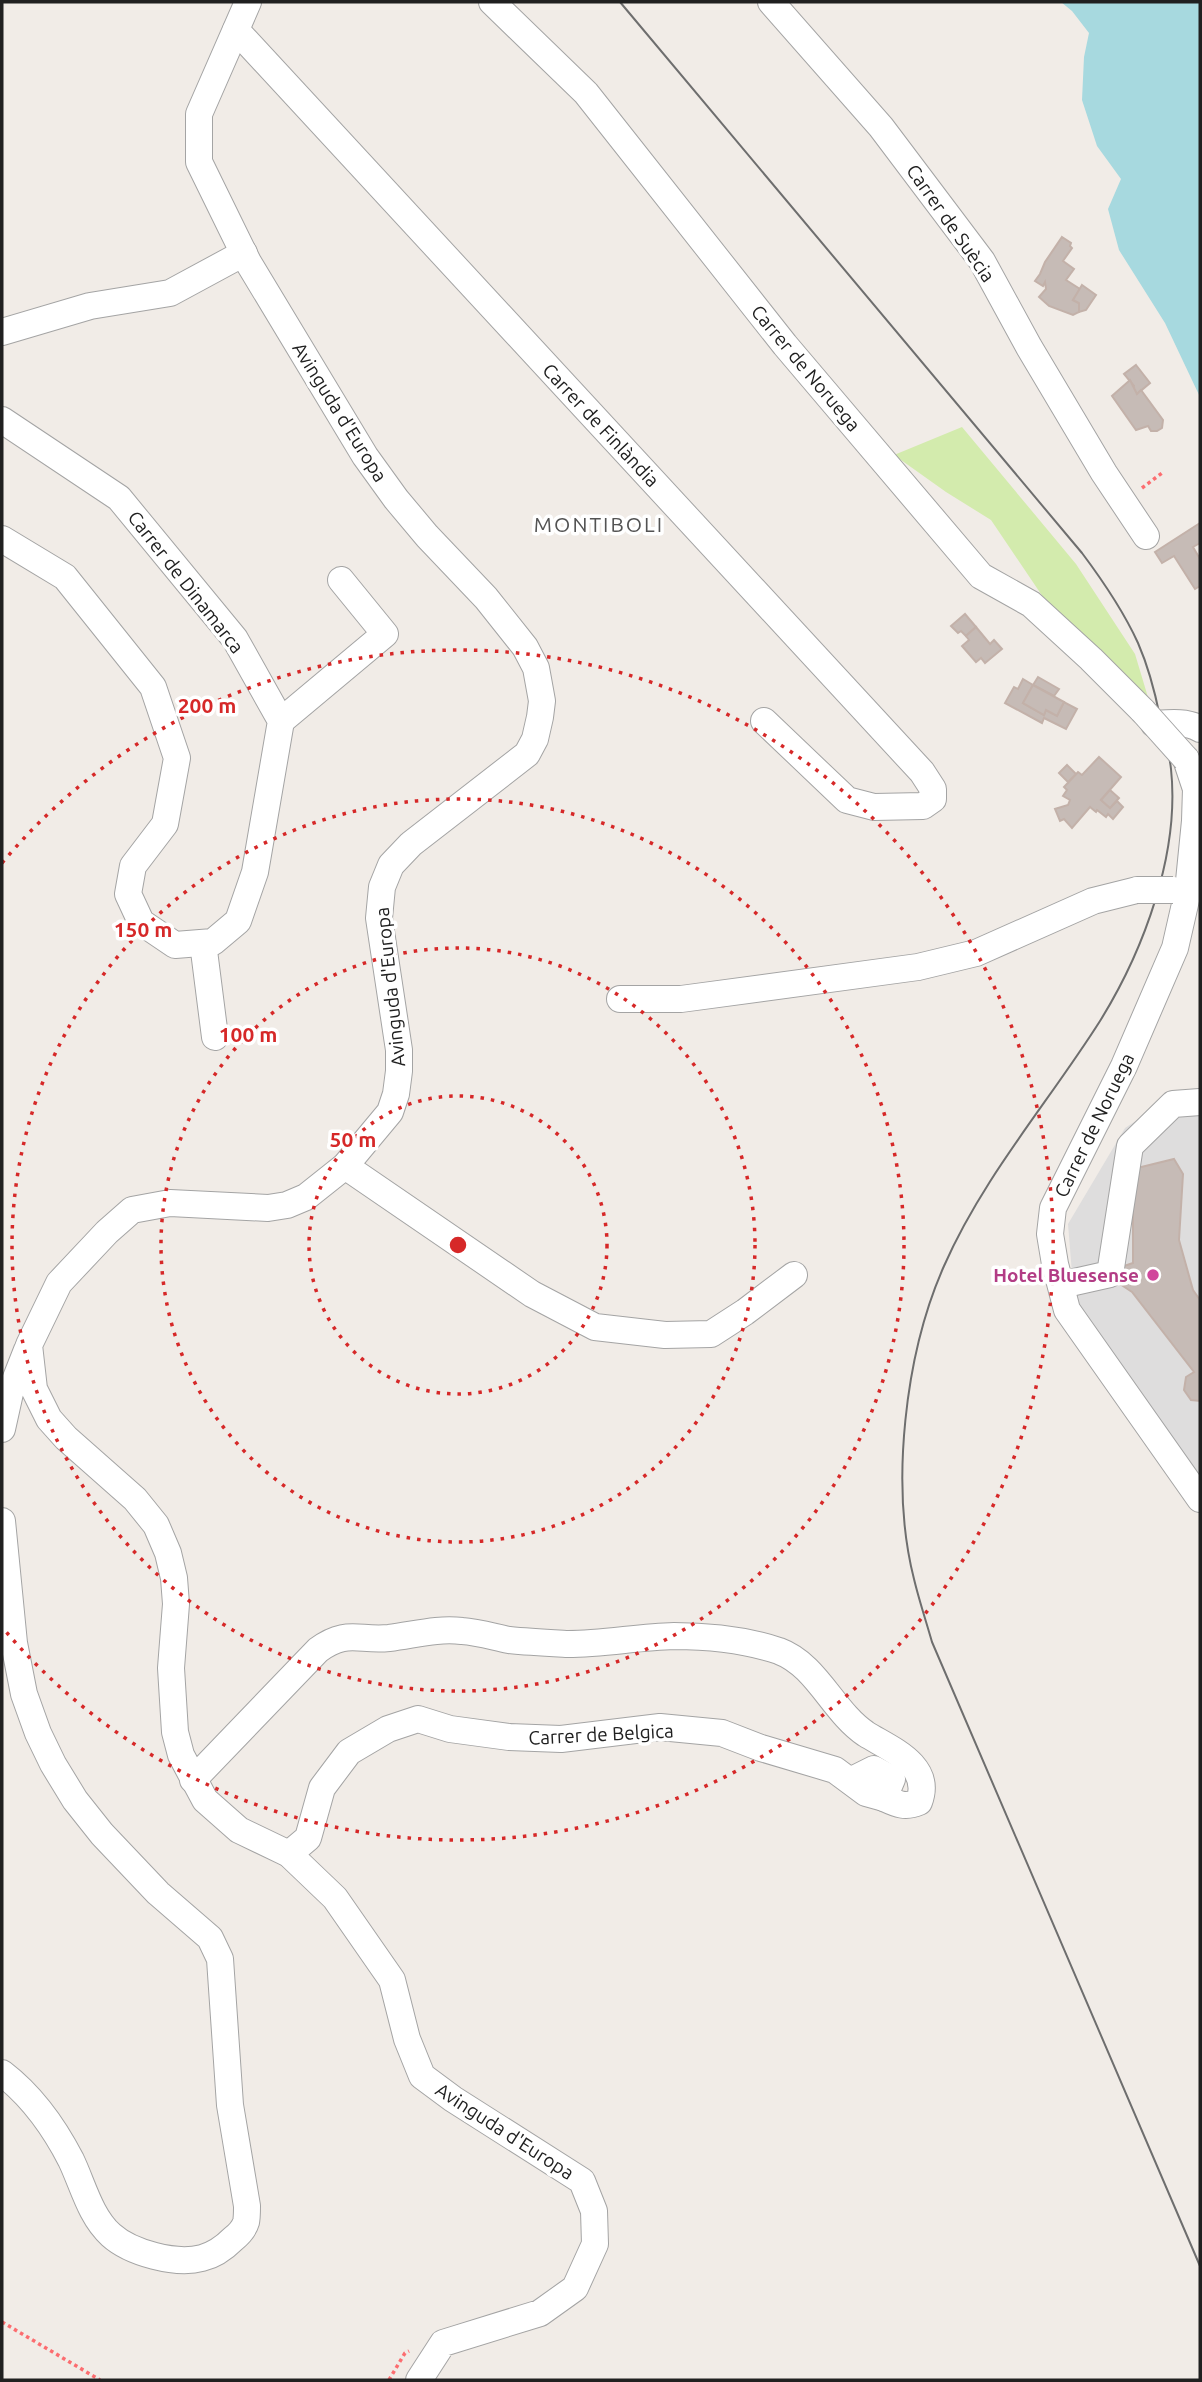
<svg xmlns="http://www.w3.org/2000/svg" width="1202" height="2382" viewBox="0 0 1202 2382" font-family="Ubuntu,sans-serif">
  <rect width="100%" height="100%" fill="#f1ece7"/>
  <polygon fill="#dedddd" points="1183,1090 1200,1096 1200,1489 1075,1310 1068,1224 1125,1128"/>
  <polygon fill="#d3ebad" points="962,427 1076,564 1135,654 1150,704 1045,600 991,520 946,492 894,455"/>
  <polygon fill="#a7d9df" points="1061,2 1200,2 1200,397 1165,323 1119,250 1108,209 1121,179 1097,146 1082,100 1084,57 1089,33 1072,11"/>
  <g fill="#c6bbb6" stroke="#c3b1a9" stroke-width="2">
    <polygon points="1062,237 1071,243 1070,246 1072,248 1063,261 1074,269 1066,280 1080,289 1073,300 1079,303 1079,312 1073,315 1049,306 1039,297 1046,289 1045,282 1043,286 1035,281 1040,274 1045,262"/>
    <polygon points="1082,285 1096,295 1086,310 1079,312 1079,303 1073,300"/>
    <polygon points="1136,365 1150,383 1137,394 1133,389 1134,386 1124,374"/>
    <polygon points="1130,380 1137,394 1141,390 1163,420 1162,428 1157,431 1151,431 1148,426 1136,430 1112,396"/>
    <polygon points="1200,523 1200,543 1193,547 1200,559 1200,586 1195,589 1174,556 1162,563 1155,552"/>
    <polygon points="965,614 976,627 966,636 961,631 958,633 951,626"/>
    <polygon points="976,627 990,644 994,640 1002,649 985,663 981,658 976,662 962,646 969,640 966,636"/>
    <polygon points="1038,677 1059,689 1054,696 1033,685"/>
    <polygon points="1023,679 1033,685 1023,703 1044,715 1046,710 1057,716 1064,702 1077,709 1066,729 1044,718 1042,723 1005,703 1014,687 1018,689"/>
    <polygon points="1033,685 1064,702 1057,716 1046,710 1044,715 1023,703"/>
    <polygon points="1099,757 1121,777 1101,800 1110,808 1117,801 1123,807 1113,819 1108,814 1106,817 1097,810 1096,812 1090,807 1072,828 1064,819 1060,821 1055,809 1068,805 1070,800 1063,796 1067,790 1064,787 1078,772 1082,775"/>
    <polygon points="1067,765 1076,774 1068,782 1059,773"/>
    <polygon points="1110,790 1119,798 1110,808 1101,800"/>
    <polygon points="1174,1159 1183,1174 1179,1240 1193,1290 1200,1300 1200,1401 1191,1400 1184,1390 1186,1377 1194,1372 1132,1292 1117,1282 1118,1268 1133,1263 1133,1169"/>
  </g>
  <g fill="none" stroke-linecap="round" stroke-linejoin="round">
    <g stroke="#a4a4a4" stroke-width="28">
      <g id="minor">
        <polyline points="248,2 199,114 199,162 248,262 365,456 396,499 427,536 486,598 525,647 536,668 542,701 540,717 535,739 527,754 411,844 391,865 382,887 379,918 399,1050 399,1071 396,1094 390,1112 345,1166 306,1197 287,1205 268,1208 170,1203 132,1210 107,1232 59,1283 29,1345 34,1389 49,1419 66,1438 135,1499 156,1525 168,1553 174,1578 176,1604 171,1668 175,1732 181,1755 205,1800 239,1830 289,1854 335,1898 392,1980 407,2039 422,2076 453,2099 582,2181 594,2211 595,2244 575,2288 540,2313 443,2343 419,2380"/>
        <polyline points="492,2 586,93 785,345 981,576 1031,604 1091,659 1143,711"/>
        <polyline points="771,2 881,127 982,261 1029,347 1104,473 1146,536"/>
        <polyline points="236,30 922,772 933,789 933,799 923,806 874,807 847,800 764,721"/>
        <polyline points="2,332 90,306 170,293 244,253"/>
        <polyline points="2,420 119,498 235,639 281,721 255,872 238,921 213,942 175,945 141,922 128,894 133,866 165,824 177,758 153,687 65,577 2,539"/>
        <polyline points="281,721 385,634 341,580"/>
        <path d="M1154,724C1169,723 1188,721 1200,729"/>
        <polyline points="1186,759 1196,789 1195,821 1188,891 1175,948 1124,1066 1053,1208 1050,1234 1055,1264 1067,1310 1200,1499"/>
        <polyline points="203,943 215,1037"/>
        <polyline points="620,999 681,999 918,967 976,953 1093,901 1137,890"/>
        <polyline points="345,1166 532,1294 595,1327 665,1335 711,1334 745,1312 794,1275"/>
        <polyline points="1061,1285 1110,1274 1130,1146 1173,1104 1200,1102"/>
        <polyline points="2,1429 10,1393 27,1350"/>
        <path d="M2,1521L14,1643L24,1694L38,1733L53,1764L75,1800L102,1834L158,1893L210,1938L220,1959L230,2105L247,2206C247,2211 247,2218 246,2222C244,2229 238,2235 233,2239C224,2248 214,2255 202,2258C176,2265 131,2253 111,2235C90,2216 83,2185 71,2160C54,2127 32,2096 2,2073"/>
        <path d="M193,1780L318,1650C346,1629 358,1641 389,1638C414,1635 437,1628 462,1631C478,1632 494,1637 509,1640C528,1642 549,1643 568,1644C603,1644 638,1637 674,1636C708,1636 746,1640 779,1651C817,1665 833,1712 866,1734C890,1749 933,1765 919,1802C905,1808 897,1804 884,1798"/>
        <polyline points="289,1854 308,1838 322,1788 349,1752 388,1729 418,1719 450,1729 509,1737 561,1739 660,1727 722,1733 761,1748 835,1770 866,1793 884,1798 892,1779 874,1769 850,1781"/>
      </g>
    </g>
    <g stroke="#fc6d70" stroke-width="3.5" stroke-dasharray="3.5 3.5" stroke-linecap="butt">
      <polyline points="1142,488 1162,473"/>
      <polyline points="2,2322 100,2380"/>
      <polyline points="389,2380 405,2353 409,2351"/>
    </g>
    <use href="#minor" stroke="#fff" stroke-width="26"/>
    <path stroke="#6e6e6e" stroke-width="2" d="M620,2L1082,553C1103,581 1123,610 1138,643C1148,666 1155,692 1160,717C1164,734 1169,751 1171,769C1180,853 1144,950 1100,1021C1048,1103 983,1177 944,1266C905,1354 890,1485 914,1579C919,1600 926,1621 932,1642L1200,2266"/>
    <g stroke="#a4a4a4" stroke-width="28" stroke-linecap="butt">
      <g id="minor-bridge">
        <polyline points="1143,711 1186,759"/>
        <polyline points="1137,890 1173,890"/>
      </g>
    </g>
    <use href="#minor-bridge" stroke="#fff" stroke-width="26"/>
  </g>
  <g fill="none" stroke="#d62828" stroke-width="3.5" stroke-dasharray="3.5 7">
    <circle cx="458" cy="1245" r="149"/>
    <circle cx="458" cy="1245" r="297"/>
    <circle cx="458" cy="1245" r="446"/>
    <path d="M2 863A595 595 0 1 1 2 1627"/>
  </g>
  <circle fill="#d1479c" stroke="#fff" stroke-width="2.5" cx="1153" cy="1275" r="7"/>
  <g text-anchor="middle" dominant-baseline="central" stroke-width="7" stroke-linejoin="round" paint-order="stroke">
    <g font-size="19" fill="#202020" stroke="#fff">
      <text transform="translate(951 223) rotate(55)">Carrer de Suècia</text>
      <text transform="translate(806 368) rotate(50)">Carrer de Noruega</text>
      <text transform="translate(340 412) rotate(58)">Avinguda d'Europa</text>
      <text transform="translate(601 425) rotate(47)">Carrer de Finlàndia</text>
      <text transform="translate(186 582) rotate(52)">Carrer de Dinamarca</text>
      <text transform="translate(390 987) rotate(-96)">Avinguda d'Europa</text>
      <text transform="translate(1094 1125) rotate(-64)">Carrer de Noruega</text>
      <text transform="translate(601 1734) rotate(-3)">Carrer de Belgica</text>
      <text transform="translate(505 2131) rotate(33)">Avinguda d'Europa</text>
    </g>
    <g font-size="19" font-weight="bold" fill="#b23c85" stroke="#fff" text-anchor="end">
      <text x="1139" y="1275">Hotel Bluesense</text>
    </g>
    <g font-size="21" letter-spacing="2" fill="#535353" stroke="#fff">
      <text x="599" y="524">MONTIBOLI</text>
    </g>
  </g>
  <circle cx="458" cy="1245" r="10" fill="#d62828" stroke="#fff" stroke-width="3.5"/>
  <g font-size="21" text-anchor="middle" font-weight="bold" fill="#d62828" stroke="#fff" stroke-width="7" stroke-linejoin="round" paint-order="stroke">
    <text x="207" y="713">200 m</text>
    <text x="143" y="937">150 m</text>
    <text x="248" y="1042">100 m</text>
    <text x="353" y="1147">50 m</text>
  </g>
  <rect width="1202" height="2382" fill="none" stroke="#202020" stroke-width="7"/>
</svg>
